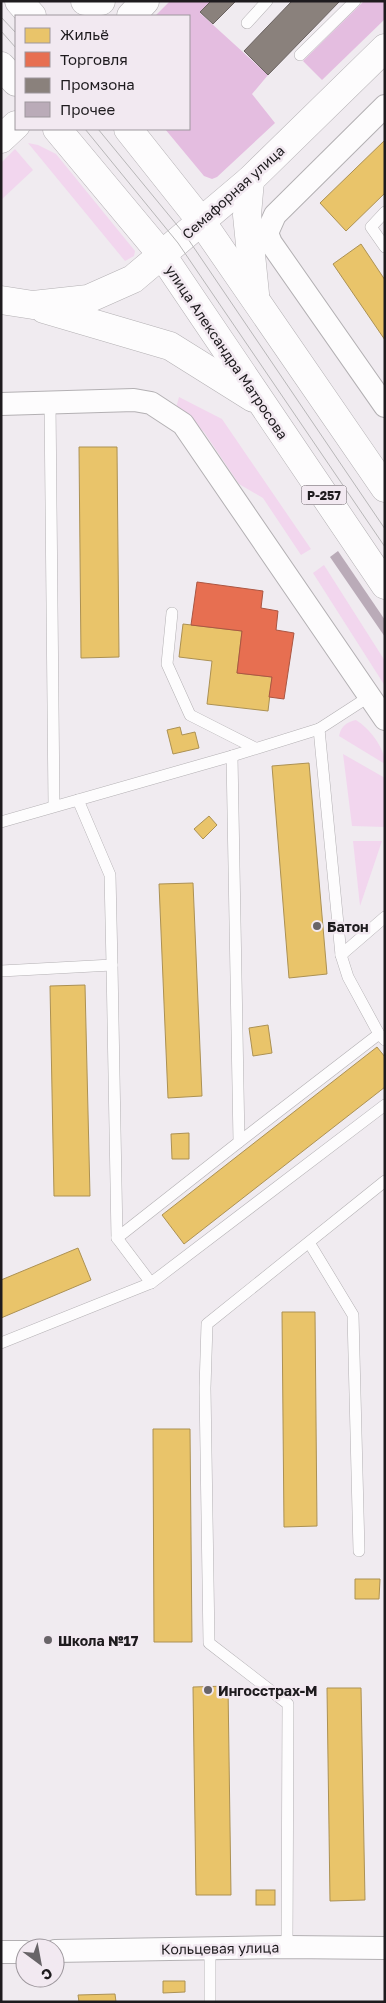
<svg xmlns="http://www.w3.org/2000/svg" width="386" height="2003" viewBox="0 0 386 2003" font-family="'Golos Text',sans-serif">
  <rect width="100%" height="100%" fill="#f0ebf0"/>
  <g fill="#f2d6ee">
    <polygon points="28,143 38,145 56,154 135,251 134,256 125,261"/>
    <polygon points="15,149 33,170 1,200 1,163"/>
    <polygon points="179,397 222,419 311,549 301,555 263,498 239,484 204,432 176,408"/>
    <polygon points="324,565 385,661 385,686 313,573"/>
    <path d="M356,720C369,728 385,748 385,764L339,736C341,726 347,722 356,720Z"/>
    <polygon points="343,754 385,778 385,827 352,826"/>
    <polygon points="353,841 382,841 360,906"/>
  </g>
  <g fill="#e4bde0">
    <polygon points="170,1 211,1 200,13 268,75 252,94 275,123 217,177 212,179 204,176 165,129 189,129 189,16 155,16"/>
    <polygon points="364,1 385,1 385,19 322,80 303,61"/>
  </g>
  <g fill="#e9c46a" stroke="#ac9153">
    <polygon points="385,140 385,193 346,231 320,203"/>
    <polygon points="361,244 385,280 385,340 333,264"/>
    <polygon points="79,447 117,447 119,657 81,658"/>
    <polygon points="183,624 242,631 237,673 272,677 268,711 207,704 212,661 179,657"/>
    <polygon points="180,727 182,735 195,732 199,748 173,754 167,730"/>
    <polygon points="309,763 327,974 289,978 272,766"/>
    <polygon points="209,816 217,825 203,839 194,829"/>
    <polygon points="193,883 202,1096 168,1098 159,884"/>
    <polygon points="85,985 90,1196 54,1196 50,986"/>
    <polygon points="268,1025 272,1053 253,1056 249,1028"/>
    <polygon points="377,1047 385,1057 385,1087 184,1244 162,1215"/>
    <polygon points="189,1133 189,1159 172,1159 171,1134"/>
    <polygon points="78,1248 91,1280 1,1318 1,1280"/>
    <polygon points="282,1312 315,1312 317,1526 284,1527"/>
    <polygon points="153,1429 190,1429 192,1642 154,1642"/>
    <polygon points="355,1579 380,1579 379,1599 355,1599"/>
    <polygon points="228,1686 231,1895 196,1895 193,1687"/>
    <polygon points="327,1688 361,1688 365,1900 330,1901"/>
    <rect x="256" y="1890" width="19" height="15"/>
    <polygon points="163,1981 185,1981 185,1992 163,1993"/>
    <polygon points="115,1994 116,2002 79,2002 78,1995"/>
  </g>
  <polygon fill="#e76f51" stroke="#ab5642" points="197,582 263,591 261,608 278,611 276,630 294,633 284,699 269,697 272,677 237,673 242,631 191,625"/>
  <g fill="#8a817c" stroke="#6a6260">
    <polygon points="211,1 236,1 213,24 200,12"/>
    <polygon points="292,1 340,1 268,75 244,51"/>
  </g>
  <polygon fill="#baabb8" points="338,551 385,620 385,637 330,557"/>
  <g fill="none" stroke-linecap="round" stroke-linejoin="round">
    <g stroke="#b3b0b3" stroke-width="12">
      <g id="lane">
        <polyline points="247,23 267,1"/>
        <polyline points="300,55 355,1"/>
        <polyline points="385,212 371,227 385,247"/>
        <polyline points="50,402 54,806"/>
        <polyline points="172,613 167,664 190,715 255,748"/>
        <polyline points="319,729 341,955 348,977 379,1034 385,1040"/>
        <polyline points="1,822 232,756 319,729 370,696"/>
        <polyline points="341,955 385,917"/>
        <polyline points="112,965 117,1238 151,1283"/>
        <polyline points="1,971 112,965 110,875 78,800"/>
        <polyline points="239,1142 379,1034"/>
        <polyline points="117,1238 239,1142 232,756"/>
        <polyline points="310,1244 353,1315 359,1551"/>
        <polyline points="1,1343 151,1283 385,1105"/>
        <polyline points="287,1947 288,1704 209,1643 205,1388 207,1324 385,1181"/>
        <polyline points="210,2002 210,1949"/>
      </g>
    </g>
    <g stroke="#b3b0b3" stroke-width="24">
      <g id="street">
        <polyline points="385,106 275,215 267,233 271,243 385,406"/>
        <polyline points="1,404 134,400 151,403 183,424 385,719"/>
        <polyline points="55,1951 287,1947 385,1948"/>
        <polyline points="1,1952 25,1952"/>
      </g>
    </g>
    <g stroke="#b3b0b3" stroke-width="29">
      <g id="highway">
        <polyline points="19,1 32,16"/>
        <polyline points="85,1 101,1"/>
        <polyline points="131,16 145,1"/>
        <polyline points="1,66 16,82"/>
        <polyline points="57,129 162,255 385,585"/>
        <polyline points="128,129 201,221 385,488"/>
        <polyline points="1,139 16,125"/>
        <polyline points="250,180 247,215 255,294"/>
        <polyline points="1,300 33,305 88,299 133,279 250,180 385,48"/>
        <polyline points="44,309 170,346 253,398"/>
      </g>
    </g>
    <use href="#lane" stroke="#fdfcfd" stroke-width="11"/>
    <use href="#street" stroke="#fdfcfd" stroke-width="22"/>
    <use href="#highway" stroke="#fdfcfd" stroke-width="28"/>
    <g stroke="#b8b7b8" stroke-width="1">
      <polyline points="1,17 16,33"/>
      <polyline points="1,31 16,48"/>
      <polyline points="85,129 178,243 385,547"/>
      <polyline points="98,129 186,236 385,529"/>
    </g>
  </g>
  <g fill="#686468" stroke="#f2e9f1" stroke-width="2">
    <circle cx="317" cy="926" r="5"/>
    <circle cx="48" cy="1640" r="5"/>
    <circle cx="208" cy="1690" r="5"/>
  </g>
  <g text-anchor="middle" dominant-baseline="central" stroke-width="5" stroke-linejoin="round" paint-order="stroke">
    <rect fill="#f2e9f1" stroke="#5e595d" stroke-width="1" x="301.5" y="485.5" width="45" height="19" rx="4"/>
    <g font-size="12" font-weight="bold" fill="#1e1b1e">
      <text x="324" y="495">Р-257</text>
    </g>
    <g font-size="14" fill="#1e1b1e" stroke="#f2e9f1">
      <text transform="translate(233 192) rotate(-42)">Семафорная улица</text>
      <text transform="translate(227 352) rotate(56)">улица Александра Матросова</text>
      <text transform="translate(220 1948) rotate(-1)">Кольцевая улица</text>
    </g>
    <g font-size="14" font-weight="bold" fill="#1e1b1e" stroke="#f2e9f1" text-anchor="start">
      <text x="327" y="926">Батон</text>
      <text x="58" y="1640">Школа №17</text>
      <text x="218" y="1690">Ингосстрах-М</text>
    </g>
  </g>
  <rect width="386" height="2003" fill="none" stroke="#1e1b1e" stroke-width="5"/>
  <rect x="15" y="15" width="175" height="115" fill="#f2e9f1" stroke="#9d979d"/>
  <rect x="25" y="28" width="25" height="15" fill="#e9c46a" stroke="#9d979d"/>
  <text x="60" y="40" font-size="15" fill="#1e1b1e">Жильё</text>
  <rect x="25" y="52" width="25" height="15" fill="#e76f51" stroke="#9d979d"/>
  <text x="60" y="65" font-size="15" fill="#1e1b1e">Торговля</text>
  <rect x="25" y="78" width="25" height="15" fill="#8a817c" stroke="#9d979d"/>
  <text x="60" y="90" font-size="15" fill="#1e1b1e">Промзона</text>
  <rect x="25" y="102" width="25" height="15" fill="#baabb8" stroke="#9d979d"/>
  <text x="60" y="115" font-size="15" fill="#1e1b1e">Прочее</text>
  <g transform="translate(40 1963) rotate(148)"><circle r="24" fill="#f2e9f1" stroke="#9d979d"/>
  <path d="M0-4L9 19L0 12L-9 19Z" fill="#686468"/>
  <text y="-8" font-size="14" font-weight="bold" text-anchor="middle" fill="#1e1b1e">С</text>
  </g>
</svg>
